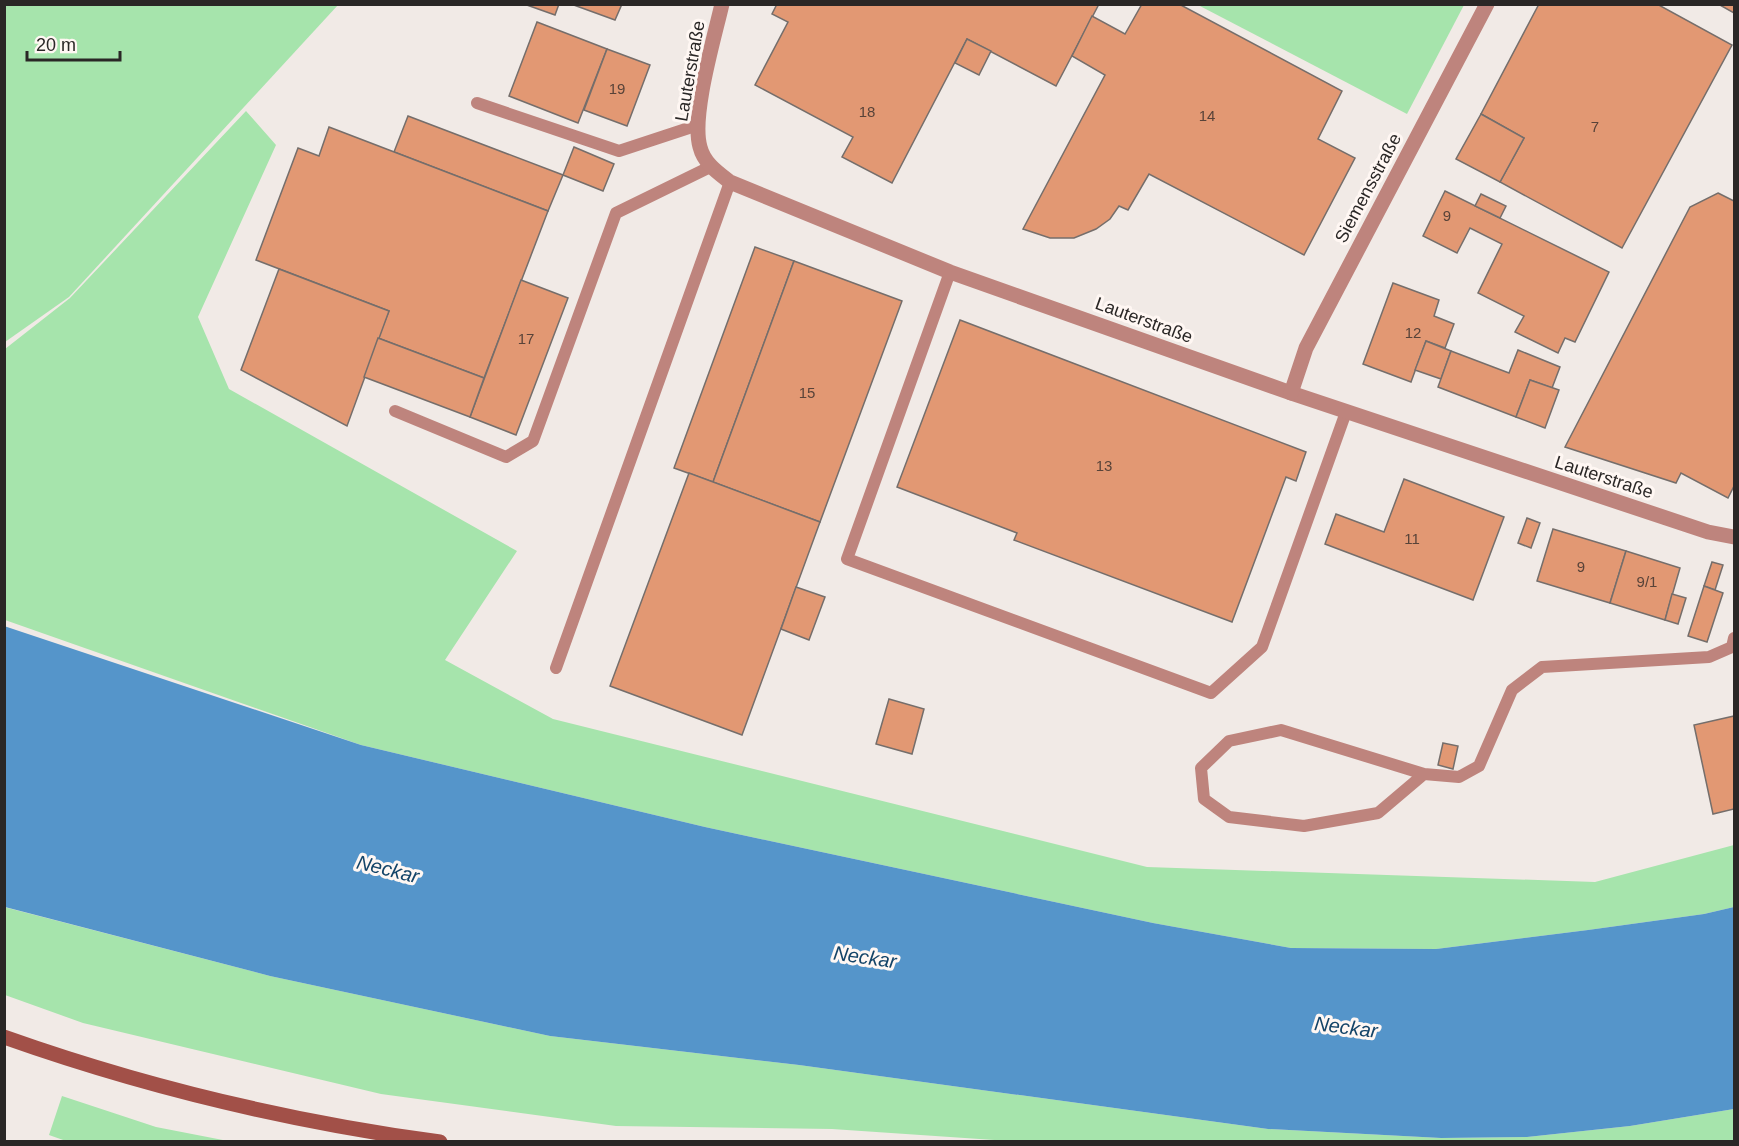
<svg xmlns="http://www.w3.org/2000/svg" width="1739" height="1146" viewBox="0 0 1739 1146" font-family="Helvetica,sans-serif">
  <rect width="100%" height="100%" fill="#f1eae6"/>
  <g fill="#a6e4ac">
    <polygon points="5,4 338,5 69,297 5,342"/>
    <polygon points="1198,5 1464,5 1407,114"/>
    <polygon points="246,111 276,145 198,317 229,389 517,551 445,660 553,719 1147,867 1595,882 1734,845 1734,907 1704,914 1588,930 1436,949 1291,948 1153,923 705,827 361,745 5,620 5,349 70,298"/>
    <polygon points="4,907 270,976 550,1036 799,1065 1268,1129 1441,1138 1527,1137 1630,1126 1734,1109 1734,1141 1009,1141 832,1129 616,1126 381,1094 83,1023 5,995"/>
    <polygon points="62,1096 156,1127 228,1141 66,1141 49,1135"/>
  </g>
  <polygon fill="#5595ca" points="4,626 361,745 705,827 1153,923 1291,948 1436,949 1588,930 1704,914 1734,907 1734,1109 1630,1126 1527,1137 1441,1138 1268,1129 799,1065 550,1036 270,976 5,907"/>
  <g fill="#e29873" stroke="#756e6b" stroke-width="1.5">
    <polygon points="524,4 559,4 555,15"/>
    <polygon points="571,4 622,4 615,20"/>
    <polygon points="777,4 1099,4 1056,86 967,39 892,183 842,157 853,137 755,85 788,22 772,14"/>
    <polygon points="1142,4 1179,4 1342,91 1318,139 1355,158 1304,255 1149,174 1128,210 1119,206 1110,219 1096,229 1074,238 1050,238 1023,229 1105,75 1072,56 1092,16 1125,34"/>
    <polygon points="1539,4 1657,4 1732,45 1622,248 1500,182 1524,138 1481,114"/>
    <polygon points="1718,4 1734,4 1734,13"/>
    <polygon points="537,22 607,49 578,123 509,96"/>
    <polygon points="967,39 991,51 979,75 955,63"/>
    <polygon points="607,49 650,65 627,126 584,110"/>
    <polygon points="1481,114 1524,138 1500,182 1456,159"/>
    <polygon points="408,116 563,175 548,211 394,152"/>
    <polygon points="329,127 548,211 484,378 378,338 389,311 256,260 298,148 319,156"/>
    <polygon points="574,147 614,164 603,191 563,175"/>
    <polygon points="1445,191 1609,272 1575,342 1565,338 1558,353 1515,332 1524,316 1478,293 1502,244 1470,228 1457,253 1423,236"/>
    <polygon points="1718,193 1734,201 1734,486 1728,498 1681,473 1676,483 1565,447 1690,207"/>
    <polygon points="1481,194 1506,206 1500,218 1475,206"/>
    <polygon points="755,247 794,261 713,482 674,468"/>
    <polygon points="794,261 902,301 820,522 713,482"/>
    <polygon points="279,269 389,311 347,426 241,370"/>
    <polygon points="521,280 568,298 516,435 470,417"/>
    <polygon points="1393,283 1439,300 1434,316 1454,324 1445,348 1426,341 1411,382 1363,364"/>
    <polygon points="960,320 1306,452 1296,481 1286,477 1232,622 1014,540 1017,533 897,487"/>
    <polygon points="378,338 484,378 470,417 364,377"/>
    <polygon points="1426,341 1451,351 1441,379 1415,370"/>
    <polygon points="1518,350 1560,367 1552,388 1530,380 1516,417 1438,387 1451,351 1509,373"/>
    <polygon points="1530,380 1559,390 1545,428 1516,417"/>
    <polygon points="689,473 820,522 742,735 610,686"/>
    <polygon points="1404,479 1504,517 1473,600 1325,544 1336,514 1384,532"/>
    <polygon points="1527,518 1540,523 1531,548 1518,543"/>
    <polygon points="1553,529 1626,551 1610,603 1537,581"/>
    <polygon points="1626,551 1680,568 1665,620 1610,603"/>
    <polygon points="1712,562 1723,565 1715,590 1704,586"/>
    <polygon points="1704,586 1723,593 1707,642 1688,636"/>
    <polygon points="796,587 825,597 809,640 781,629"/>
    <polygon points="1672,594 1686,598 1678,624 1665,620"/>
    <polygon points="889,699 924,709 912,754 876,744"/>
    <polygon points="1734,716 1734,809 1713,814 1694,725"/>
    <polygon points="1443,743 1458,746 1453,769 1438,765"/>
  </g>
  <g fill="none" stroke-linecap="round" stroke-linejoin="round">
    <g stroke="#be847d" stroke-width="12">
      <polyline points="477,103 619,151 698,125"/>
      <polyline points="950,272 847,559 1211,693 1262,647 1346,412"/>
      <polyline points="395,411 506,457 533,441 616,213 710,167"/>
      <polyline points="556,668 730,182"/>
      <polyline points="1424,774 1378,813 1304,826 1229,817 1204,799 1201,768 1229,741 1281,730 1424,774 1459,777 1479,766 1512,690 1542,667 1709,657 1732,647 1734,638"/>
    </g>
    <g stroke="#be847d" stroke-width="15">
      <path d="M722,4C714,39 691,116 700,147C704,163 717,172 730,182L950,272L1291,393L1708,532L1734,537"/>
      <polyline points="1291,393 1306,348 1487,4"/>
    </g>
    <path stroke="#a25048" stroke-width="15" d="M4,1037C145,1087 292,1122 440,1142"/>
  </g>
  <g text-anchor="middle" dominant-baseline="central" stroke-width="6" stroke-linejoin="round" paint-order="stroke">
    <g font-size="15" fill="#584339">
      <text x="617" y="88">19</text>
      <text x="867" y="111">18</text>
      <text x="1207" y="115">14</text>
      <text x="1595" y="126">7</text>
      <text x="1447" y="215">9</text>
      <text x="1413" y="332">12</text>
      <text x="526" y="338">17</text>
      <text x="807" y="392">15</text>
      <text x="1104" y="465">13</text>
      <text x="1412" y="538">11</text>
      <text x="1581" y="566">9</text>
      <text x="1647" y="581">9/1</text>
    </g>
    <g font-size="18" fill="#2a2726" stroke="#fff7f3">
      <text transform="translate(690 71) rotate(-80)">Lauterstraße</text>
      <text transform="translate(1368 188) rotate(-62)">Siemensstraße</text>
      <text transform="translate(1144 320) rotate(20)">Lauterstraße</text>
      <text transform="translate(1604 477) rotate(18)">Lauterstraße</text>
    </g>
    <g font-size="20" font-style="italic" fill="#144468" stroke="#fff7f3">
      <text transform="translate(388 869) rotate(14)">Neckar</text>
      <text transform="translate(865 957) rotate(8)">Neckar</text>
      <text transform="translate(1346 1027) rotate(7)">Neckar</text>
    </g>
  </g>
  <rect width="1739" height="1146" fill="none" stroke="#2a2726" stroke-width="12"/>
  <path d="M27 51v9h93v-9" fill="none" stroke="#2a2726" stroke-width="3"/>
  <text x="36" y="51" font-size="18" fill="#2a2726" stroke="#fff7f3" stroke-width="4.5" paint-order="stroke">20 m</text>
</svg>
